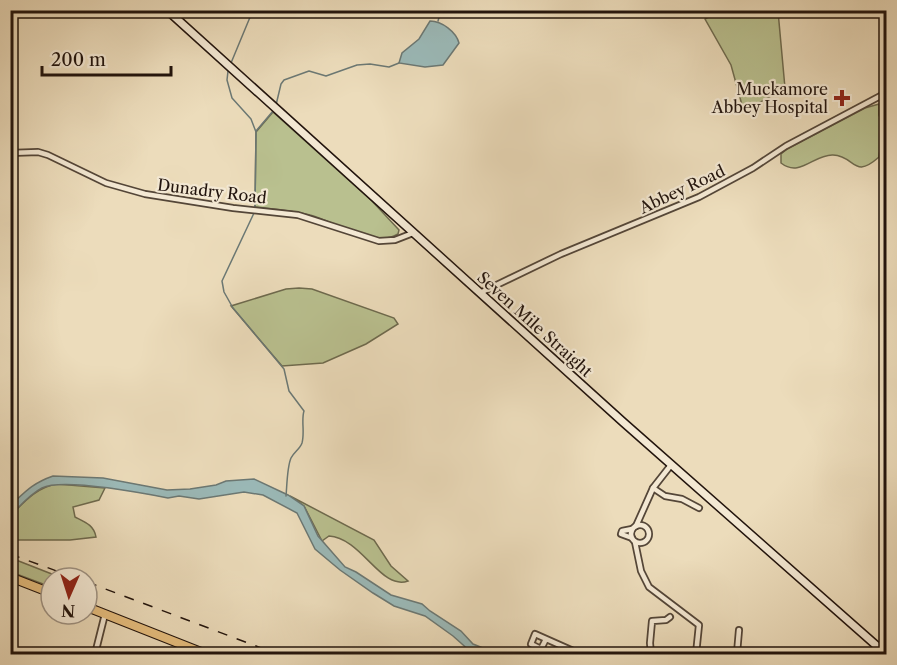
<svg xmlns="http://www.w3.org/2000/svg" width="897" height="665" viewBox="0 0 897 665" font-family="'Libre Caslon Text',serif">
  <rect width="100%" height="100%" fill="#ecdcbb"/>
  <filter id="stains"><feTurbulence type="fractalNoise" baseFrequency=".00333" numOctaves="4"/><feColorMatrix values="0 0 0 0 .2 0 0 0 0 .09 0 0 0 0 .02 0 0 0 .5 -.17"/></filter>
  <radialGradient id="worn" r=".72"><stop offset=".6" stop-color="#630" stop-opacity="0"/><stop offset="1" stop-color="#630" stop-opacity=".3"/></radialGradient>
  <g fill="#b9c08f" stroke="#6e6a4e" stroke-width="1.5">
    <polygon points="721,10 778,11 785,88 750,108 742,105 731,65 705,19"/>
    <path d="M879,104V115L883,125L879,157C853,180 856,156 833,155C814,154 800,178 781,163V154L787,149L865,108Z"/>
    <path d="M273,112L372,201L399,230L398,234C375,249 334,221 310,215C292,210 273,209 255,207L256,132Z"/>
    <polygon points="299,288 312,289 394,318 398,324 366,344 323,363 282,366 231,306 286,289"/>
    <path d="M57,484L105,488L99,500L73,507L75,517C85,522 94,525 96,537L70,540H16L13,549L11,548V515C24,502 37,487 57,484Z"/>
    <path d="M290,496L374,540L391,566L408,581C381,591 362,538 329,536L322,541L304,506Z"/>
    <polygon points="11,558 62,578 51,578 51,587 11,572"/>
  </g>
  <g fill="#9bbab9" stroke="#6b7874" stroke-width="1.5">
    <path d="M430,21C442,21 456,32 459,43L443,65L425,67L399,63L402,53L419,39Z"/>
    <path d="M53,476L103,478L167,490L190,489L216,485L226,481L254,479L288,495L304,506L318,536L345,567L356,572L391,595L422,604L430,611L461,631L473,644L498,654H478L470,651L453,636L425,616L394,606L373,593L340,570L315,549L297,513L263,495L244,492L199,499L179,496L168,498C142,493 63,478 42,488C30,494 20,506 11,515V505C26,491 33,483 53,476Z"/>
  </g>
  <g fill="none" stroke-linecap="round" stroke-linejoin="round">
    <g stroke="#6b7874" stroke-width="1.5">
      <polyline points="438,21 441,10"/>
      <polyline points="231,63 253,10"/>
      <polyline points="228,71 227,80 232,98 251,119 256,132 255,207"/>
      <polyline points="276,105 281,84 284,80 309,71 326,76 357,65 370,64 389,67 399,63"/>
      <polyline points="256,131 273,111"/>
      <path d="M254,213L222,281L224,292L233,308L284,369L289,391L304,411C301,420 305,432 302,443C300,449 294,452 291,458C287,467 287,486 286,496"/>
    </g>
    <g stroke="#544638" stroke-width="8">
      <g id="street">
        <polyline points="10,153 38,152 48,155 106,183 145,194 233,208 298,215 379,241 395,240 413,233"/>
        <polyline points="480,293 561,254 699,197 753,168 786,146 886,93"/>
        <polyline points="10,440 13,441"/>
        <polyline points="653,488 665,496 682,499 699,508"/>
        <circle cx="640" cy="534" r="9"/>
        <polyline points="636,526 653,488 671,465"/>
        <polyline points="632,538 621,534 622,531 632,529"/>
        <polyline points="635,542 641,571 649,587 699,625 696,654"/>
        <polyline points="546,639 541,649 531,644 535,634 580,654"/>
        <polyline points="95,654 105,614"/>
        <polyline points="651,654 650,643 652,621 666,620 670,617"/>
        <polyline points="720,654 737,653 739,630"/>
      </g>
    </g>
    <g stroke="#22140d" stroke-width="10">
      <polyline id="secondary" points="167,10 623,422 886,654"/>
    </g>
    <g stroke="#22140d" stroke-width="10">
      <g id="primary">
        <polyline points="10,577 51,593"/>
        <polyline points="87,607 206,654"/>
      </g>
    </g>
    <use href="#street" stroke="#f3e8d3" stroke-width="4.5"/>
    <use href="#secondary" stroke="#f3e8d3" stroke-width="7"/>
    <use href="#primary" stroke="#e6be7e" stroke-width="8"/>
    <g stroke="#22140d" stroke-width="1.5" stroke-dasharray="10 10" stroke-linecap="butt">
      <polyline points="10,554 76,578"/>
      <polyline points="87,582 277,654"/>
    </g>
  </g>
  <path fill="#8f2418" stroke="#f3e8d3" stroke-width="2" d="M839 89h6v6h6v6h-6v6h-6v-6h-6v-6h6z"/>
  <g text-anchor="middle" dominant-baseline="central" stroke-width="4.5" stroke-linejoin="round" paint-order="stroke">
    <g font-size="16" fill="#22140d" stroke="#f3e8d3" text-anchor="end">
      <text x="828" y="89">Muckamore<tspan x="828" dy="18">Abbey Hospital</tspan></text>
    </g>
    <g font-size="16" fill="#22140d" stroke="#f3e8d3">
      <text transform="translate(682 189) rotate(-25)">Abbey Road</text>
      <text transform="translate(212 191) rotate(7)">Dunadry Road</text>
      <text transform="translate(535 324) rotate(42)">Seven Mile Straight</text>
    </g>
  </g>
  <rect width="897" height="665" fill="none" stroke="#ecdcbb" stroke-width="36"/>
  <rect x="12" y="12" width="873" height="641" fill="none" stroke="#22140d" stroke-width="3"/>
  <rect x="18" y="18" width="861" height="629" fill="none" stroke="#22140d" stroke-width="1.5"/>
  <g transform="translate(69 596) rotate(183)"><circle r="28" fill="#f3e8d3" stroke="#9f9384" stroke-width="1.5"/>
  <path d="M0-4.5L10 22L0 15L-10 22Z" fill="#8f2418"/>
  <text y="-9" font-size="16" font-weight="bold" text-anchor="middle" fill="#22140d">N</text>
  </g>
  <path d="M42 66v9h129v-9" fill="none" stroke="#22140d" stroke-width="3"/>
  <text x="51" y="66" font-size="18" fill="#22140d" stroke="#f3e8d3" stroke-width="4.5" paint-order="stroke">200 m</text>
  <rect width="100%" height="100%" filter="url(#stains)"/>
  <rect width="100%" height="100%" fill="url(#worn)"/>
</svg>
